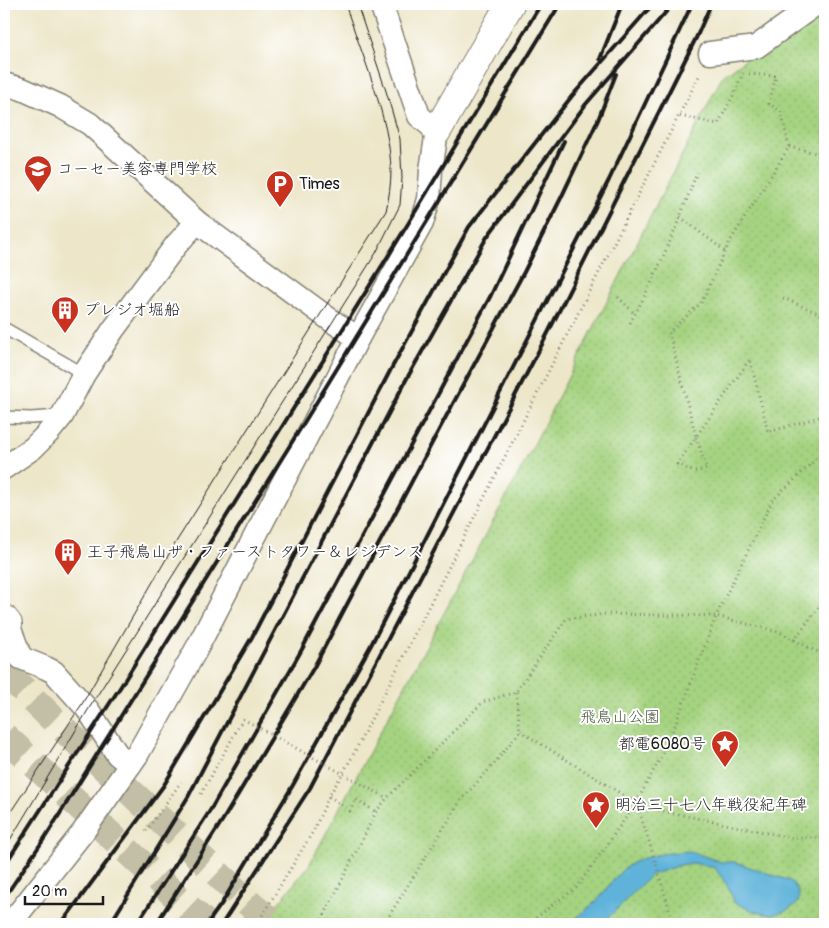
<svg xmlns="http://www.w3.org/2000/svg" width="829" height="928" viewBox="0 0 829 928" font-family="Pangolin,'Klee One',sans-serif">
  <defs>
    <pattern id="park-dots" width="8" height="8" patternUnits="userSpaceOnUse" patternTransform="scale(1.25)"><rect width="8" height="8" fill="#a5d380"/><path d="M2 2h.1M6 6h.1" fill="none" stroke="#8db56e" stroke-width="1.8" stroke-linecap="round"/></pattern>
  </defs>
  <rect width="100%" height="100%" fill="#fff"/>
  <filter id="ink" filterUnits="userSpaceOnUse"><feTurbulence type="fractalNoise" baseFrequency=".02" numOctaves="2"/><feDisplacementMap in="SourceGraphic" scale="10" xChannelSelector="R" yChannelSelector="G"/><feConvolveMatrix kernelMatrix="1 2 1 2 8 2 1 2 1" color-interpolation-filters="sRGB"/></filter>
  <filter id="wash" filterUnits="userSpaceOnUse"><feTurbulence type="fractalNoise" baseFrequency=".0096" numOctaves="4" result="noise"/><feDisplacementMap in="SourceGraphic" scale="20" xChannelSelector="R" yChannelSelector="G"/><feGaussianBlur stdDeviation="1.12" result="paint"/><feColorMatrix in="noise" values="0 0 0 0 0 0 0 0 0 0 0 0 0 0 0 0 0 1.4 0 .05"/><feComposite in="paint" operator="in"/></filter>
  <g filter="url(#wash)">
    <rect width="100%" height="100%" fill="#ede6c9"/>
    <polygon fill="url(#park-dots)" stroke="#60784e" points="819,4 825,4 825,924 261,924 308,867 526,460 722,77"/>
    <path fill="#5eb3da" stroke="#3d687b" d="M689,851L721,862H735L790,881C798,888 800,893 798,903C774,922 758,914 734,902L729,888L715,868L693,863L680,865L651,875L602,924H568C579,916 591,907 600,897C610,885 616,874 629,865C646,854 670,853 689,851Z"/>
  </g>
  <g filter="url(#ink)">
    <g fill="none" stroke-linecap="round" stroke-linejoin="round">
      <g stroke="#c3bea6" stroke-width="28" stroke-dasharray="28 14" stroke-linecap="butt">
        <polyline points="4,671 56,722 252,906 274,924"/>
        <polyline points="4,736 206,924"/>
      </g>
      <g stroke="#848172" stroke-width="14">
        <g id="service">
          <polyline points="4,328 84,374"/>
          <polyline points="4,417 31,418 60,416"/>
          <polyline points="4,652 7,632"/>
        </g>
      </g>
      <g stroke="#848172" stroke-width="25">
        <g id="minor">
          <polyline points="710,53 756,47 816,4"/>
          <polyline points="4,84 22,89 60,106 90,124 197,222 332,321 358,338"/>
          <polyline points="4,468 33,448 48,433 62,416 84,374 113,330 176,245 197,222"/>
          <polyline points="8,624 21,658 46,668 54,672 88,710 117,754 130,765"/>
          <polyline points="10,924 83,832 137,755 197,648 358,338 422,223 429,199 431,170 437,131 419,116 381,4"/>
        </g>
      </g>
      <g stroke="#848172" stroke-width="30">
        <g id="tertiary">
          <polyline points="437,131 510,4"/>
          <polyline points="4,619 8,624"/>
        </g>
      </g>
      <g stroke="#848172" stroke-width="3" stroke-dasharray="1 4" stroke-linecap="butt">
        <polyline points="749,74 776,76 769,104 781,111 789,147 729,243 701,303 669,332 696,437 750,359 768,432 823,416"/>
        <polyline points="680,116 718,124 734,94 743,73"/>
        <polyline points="789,147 825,155"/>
        <polyline points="680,217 725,251"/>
        <polyline points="618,297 635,314"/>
        <polyline points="783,298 825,316"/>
        <path d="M630,323C657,275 678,224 697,172"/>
        <polygon points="696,437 707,469 694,472 677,464"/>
        <polyline points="794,640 825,599"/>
        <polyline points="520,731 636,803 663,811 792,838 825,837"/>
        <polyline points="201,794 243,719"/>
        <polyline points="329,796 350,811 356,799 376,812"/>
        <path d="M636,803C651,843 661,884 674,924"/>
        <polyline points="146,831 181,782"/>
        <polyline points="257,924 314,830 329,796 351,759 700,74"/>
        <polyline points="320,924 376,812 387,798 483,702 516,692 566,619 606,614 716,616 772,501 821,454 825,407"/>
        <polyline points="384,924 461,800 494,764 520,731 516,692"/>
        <polyline points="528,924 578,886 636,803 668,744 716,616 779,632 825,656"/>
        <polyline points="819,924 825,917"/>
      </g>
      <use href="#service" stroke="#fff" stroke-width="11"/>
      <use href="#minor" stroke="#fff" stroke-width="22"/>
      <use href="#tertiary" stroke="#fff" stroke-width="28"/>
      <g stroke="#1c1c1c" stroke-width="1">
        <path d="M4,822L82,704L176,542L386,211C389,197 391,184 391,170C390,119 361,52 345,4"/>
        <polyline points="4,850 88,710 376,253 400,205 402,178 400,139 386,91 357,4"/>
      </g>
      <g stroke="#1c1c1c" stroke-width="4">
        <polyline points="600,59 622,4"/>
        <polyline points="4,866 121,686 403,232 541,4"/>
        <polyline points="4,898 46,836 297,434 560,4"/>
        <polyline points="61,924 164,785 252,637 390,371 469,227 572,96 653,4"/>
        <polyline points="110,924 188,797 406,380 487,237 586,104 673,4"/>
        <polyline points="137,924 211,809 301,651 491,295 564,141"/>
        <polyline points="156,924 224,818 314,667 441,426 524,272 561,198 598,120 616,74"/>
        <polyline points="207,924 222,903 293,785 371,645 609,180 692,4"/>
        <polyline points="222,924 310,788 549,331 697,36 711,4"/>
      </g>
      <polyline stroke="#848172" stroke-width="3" stroke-dasharray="1 4" stroke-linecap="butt" points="243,719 387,798"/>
    </g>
  </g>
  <defs>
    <g id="university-pin" transform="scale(1.4375)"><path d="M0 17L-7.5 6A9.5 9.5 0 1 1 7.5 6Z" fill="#c8321e" stroke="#fff"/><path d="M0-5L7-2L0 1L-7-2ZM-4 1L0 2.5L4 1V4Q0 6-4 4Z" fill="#fff"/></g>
    <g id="parking-pin" transform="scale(1.4375)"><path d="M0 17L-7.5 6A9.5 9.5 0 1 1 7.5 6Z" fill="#c8321e" stroke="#fff"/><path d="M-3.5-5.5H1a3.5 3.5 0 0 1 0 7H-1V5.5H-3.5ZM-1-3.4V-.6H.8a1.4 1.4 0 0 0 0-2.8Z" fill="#fff"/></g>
    <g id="building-pin" transform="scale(1.4375)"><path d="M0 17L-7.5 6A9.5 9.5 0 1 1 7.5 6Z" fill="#c8321e" stroke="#fff"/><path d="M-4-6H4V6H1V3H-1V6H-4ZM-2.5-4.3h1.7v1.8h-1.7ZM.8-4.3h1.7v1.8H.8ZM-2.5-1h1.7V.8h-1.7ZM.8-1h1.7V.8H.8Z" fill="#fff"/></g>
    <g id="sight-pin" transform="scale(1.4375)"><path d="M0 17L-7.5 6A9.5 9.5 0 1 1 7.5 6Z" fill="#c8321e" stroke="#fff"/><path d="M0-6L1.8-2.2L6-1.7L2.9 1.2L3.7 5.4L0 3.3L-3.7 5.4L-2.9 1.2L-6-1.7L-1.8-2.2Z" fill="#fff"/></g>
  </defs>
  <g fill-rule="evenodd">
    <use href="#university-pin" x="38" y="169"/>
    <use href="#parking-pin" x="280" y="184"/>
    <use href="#building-pin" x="65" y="310"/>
    <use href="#building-pin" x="68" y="552"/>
    <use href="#sight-pin" x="725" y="744"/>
    <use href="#sight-pin" x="596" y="805"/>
  </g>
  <g text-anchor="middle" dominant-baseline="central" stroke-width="4" stroke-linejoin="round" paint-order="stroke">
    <g font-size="16" fill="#1c1c1c" stroke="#fff" text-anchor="start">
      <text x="57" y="169">コーセー美容専門学校</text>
      <text x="299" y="184">Times</text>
      <text x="84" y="310">プレジオ堀船</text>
      <text x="87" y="552">王子飛鳥山ザ・ファーストタワー＆レジデンス</text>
      <text x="706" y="744" text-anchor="end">都電6080号</text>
      <text x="615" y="805">明治三十七八年戦役紀年碑</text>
    </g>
    <g font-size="16" fill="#4c5c3f" stroke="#fff">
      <text x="620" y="717">飛鳥山公園</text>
    </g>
  </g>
  <rect width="829" height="928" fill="none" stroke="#fff" stroke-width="20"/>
  <path d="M25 896v8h78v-8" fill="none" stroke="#1c1c1c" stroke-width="2.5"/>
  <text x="32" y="896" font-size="15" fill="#1c1c1c" stroke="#ffffff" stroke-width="4" paint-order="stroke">20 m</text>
</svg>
